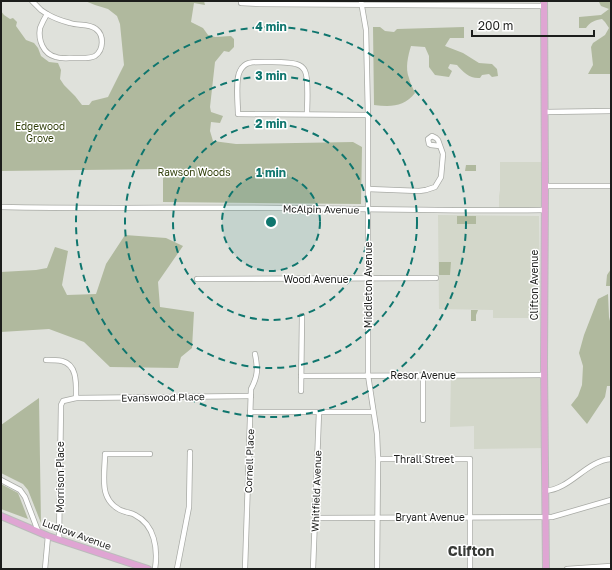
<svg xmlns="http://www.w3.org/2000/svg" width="612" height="570" viewBox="0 0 612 570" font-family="'Golos Text',sans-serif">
  <rect width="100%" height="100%" fill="#dfe1db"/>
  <g fill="#d3d7ca">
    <polygon points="500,162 545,162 545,210 499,210 499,196 500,190"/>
    <polygon points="438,215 539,216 540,318 493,318 493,310 439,309"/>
    <polygon points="451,375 544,375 545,448 474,449 474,426 450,427"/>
  </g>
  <g fill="#b0b99e">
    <polygon points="85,1 204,1 205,5 194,3 191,22 203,28 208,35 215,37 231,36 234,39 234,47 229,52 224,51 215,62 210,107 211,112 223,116 220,123 211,122 210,131 213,141 236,144 353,142 362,147 361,204 163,202 163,169 1,171 1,11 4,15 10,19 13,18 17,22 16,26 26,40 34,43 38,48 41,56 49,62 58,63 61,70 60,79 64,85 75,96 82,105 89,105 92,101 108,97 124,65 120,24 117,16 108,9 95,5"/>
    <path d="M595,1H611V71L610,74H588L593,65L591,47L593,43L605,35L609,28L605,22L602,19C595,20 590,22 586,28H579V17L601,15L609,9L601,6L599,2Z"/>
    <path d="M373,27H380L385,31L394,32L397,29L464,27V38H450L445,46L463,53L479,63L492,64L497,69L498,76L492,77L489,74L482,75L480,78C470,79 463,72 457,65L450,64L448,68L452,71L449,77L435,75L429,67V56L425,47L411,46C408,56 405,68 409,78C410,83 413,88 415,93C404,107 391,107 374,105Z"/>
    <polygon points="466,165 476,165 476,171 465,171"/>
    <rect x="457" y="216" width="19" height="8"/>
    <polygon points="125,235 166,238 183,246 158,282 160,307 194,312 192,348 181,357 178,368 110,367 84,342 49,329 1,332 1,272 36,270 47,268 55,247 68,251 62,285 67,295 96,294 106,264"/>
    <polygon points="439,262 451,262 450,275 439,275"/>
    <polygon points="611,269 611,286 606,286 607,275"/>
    <polygon points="608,294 609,317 611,325 611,386 607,386 605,397 587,424 571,405 578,396 582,385 583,366 579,353 584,335 598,299"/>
    <polygon points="471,310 478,310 476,315 476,321 471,321"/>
    <polygon points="39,398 41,523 28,490 23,484 1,473 1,425"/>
    <polygon points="1,484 18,493 28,519 1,509"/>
  </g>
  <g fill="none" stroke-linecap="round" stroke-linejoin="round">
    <g stroke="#a8aaa5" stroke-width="6">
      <g id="minor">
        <polyline points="32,1 41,10 47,14"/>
        <polyline points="361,1 366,30 368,115 368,375 377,434 378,459 377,569"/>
        <polyline points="241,3 259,4 544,6"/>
        <path d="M47,14C54,18 62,21 70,23C78,26 89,23 96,29C104,35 104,50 95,56C90,59 81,58 74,58C68,58 61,59 56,57C43,54 38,40 40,28C42,23 44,19 47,14Z"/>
        <polyline points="545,112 611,111"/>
        <path d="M307,114C307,105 309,79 305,71C303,67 300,65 296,64C290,62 255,61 249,63C245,64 242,67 240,71C235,79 238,104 238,114L368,115"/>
        <polyline points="545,186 611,186"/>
        <polyline points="368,189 419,191 426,190 435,187 441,177 443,154 438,140 436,138 432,136 428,139 429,144 431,145 440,146"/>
        <path d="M1,207C97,209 192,207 288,208C374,209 459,211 545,210"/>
        <polyline points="197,279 436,278"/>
        <path d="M46,360C51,360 57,360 62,361C78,365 76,385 76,398"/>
        <polyline points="423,375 423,420"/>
        <polyline points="301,376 544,375"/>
        <polyline points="301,391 302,316"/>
        <polyline points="250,412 373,412"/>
        <path d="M150,454H105C105,466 102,484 106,494C109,503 117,510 126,512C129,513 132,513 135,515C155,525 158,549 155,569"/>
        <polyline points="378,459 470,459 470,569"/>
        <polyline points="1,480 20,490 25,497 38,531"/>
        <path d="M545,491C571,489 586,461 611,459"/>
        <polyline points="315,518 552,517 611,500"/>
        <polyline points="59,539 61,405 63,401 76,398 251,396"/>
        <polyline points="45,569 48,536"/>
        <polyline points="177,569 189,507 190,452"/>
        <path d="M245,569L251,389C258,376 258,369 255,354"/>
        <polyline points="313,569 319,412"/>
        <polyline points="567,569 611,566"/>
      </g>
    </g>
    <g stroke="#bbb" stroke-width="8">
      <g id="major">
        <polyline points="544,1 545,186 544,365 546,569"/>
        <polyline points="1,516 48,536 148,569"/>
      </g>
    </g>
    <use href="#minor" stroke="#fff" stroke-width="4.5"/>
    <use href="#major" stroke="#dfa5d3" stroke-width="6"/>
  </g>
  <circle cx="271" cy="222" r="49" fill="#0f766e" fill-opacity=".12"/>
  <g fill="none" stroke="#0f766e" stroke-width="2" stroke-dasharray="7 5">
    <circle cx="271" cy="222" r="49"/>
    <circle cx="271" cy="222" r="98"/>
    <circle cx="271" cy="222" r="146"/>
    <circle cx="271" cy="222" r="195"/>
  </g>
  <g text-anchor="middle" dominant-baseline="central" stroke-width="3" stroke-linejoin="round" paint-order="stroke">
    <g font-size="10" fill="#33410d" stroke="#fff">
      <text x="40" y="126">Edgewood<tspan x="40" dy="12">Grove</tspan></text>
      <text x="194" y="172">Rawson Woods</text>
    </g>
    <g font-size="10" fill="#1c1d1b" stroke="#fff">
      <text transform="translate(321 209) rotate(1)">McAlpin Avenue</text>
      <text x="316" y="279">Wood Avenue</text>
      <text transform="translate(368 285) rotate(-90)">Middleton Avenue</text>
      <text transform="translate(534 285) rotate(-90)">Clifton Avenue</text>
      <text x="423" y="375">Resor Avenue</text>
      <text transform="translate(163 397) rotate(-1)">Evanswood Place</text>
      <text x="424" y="459">Thrall Street</text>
      <text transform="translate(249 461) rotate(-88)">Cornell Place</text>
      <text transform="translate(60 477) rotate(-90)">Morrison Place</text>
      <text transform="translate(316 491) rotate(-88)">Whitfield Avenue</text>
      <text x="430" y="517">Bryant Avenue</text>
      <text transform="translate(77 534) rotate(20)">Ludlow Avenue</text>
    </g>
    <g font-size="14" font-weight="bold" fill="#383a36" stroke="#fff">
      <text x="471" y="550">Clifton</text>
    </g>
  </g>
  <circle cx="271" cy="222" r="6" fill="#0f766e" stroke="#fff" stroke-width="2"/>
  <g font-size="12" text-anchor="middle" font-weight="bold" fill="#0f766e" stroke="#fff" stroke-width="3" stroke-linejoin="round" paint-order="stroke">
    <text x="271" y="31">4 min</text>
    <text x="271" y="80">3 min</text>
    <text x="271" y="128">2 min</text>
    <text x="271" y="177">1 min</text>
  </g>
  <rect width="612" height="570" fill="none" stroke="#1c1d1b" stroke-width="4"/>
  <path d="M472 30v6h122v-6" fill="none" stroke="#1c1d1b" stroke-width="2"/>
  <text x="478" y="30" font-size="12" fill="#1c1d1b" stroke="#ffffff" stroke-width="3" paint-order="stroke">200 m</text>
</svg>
